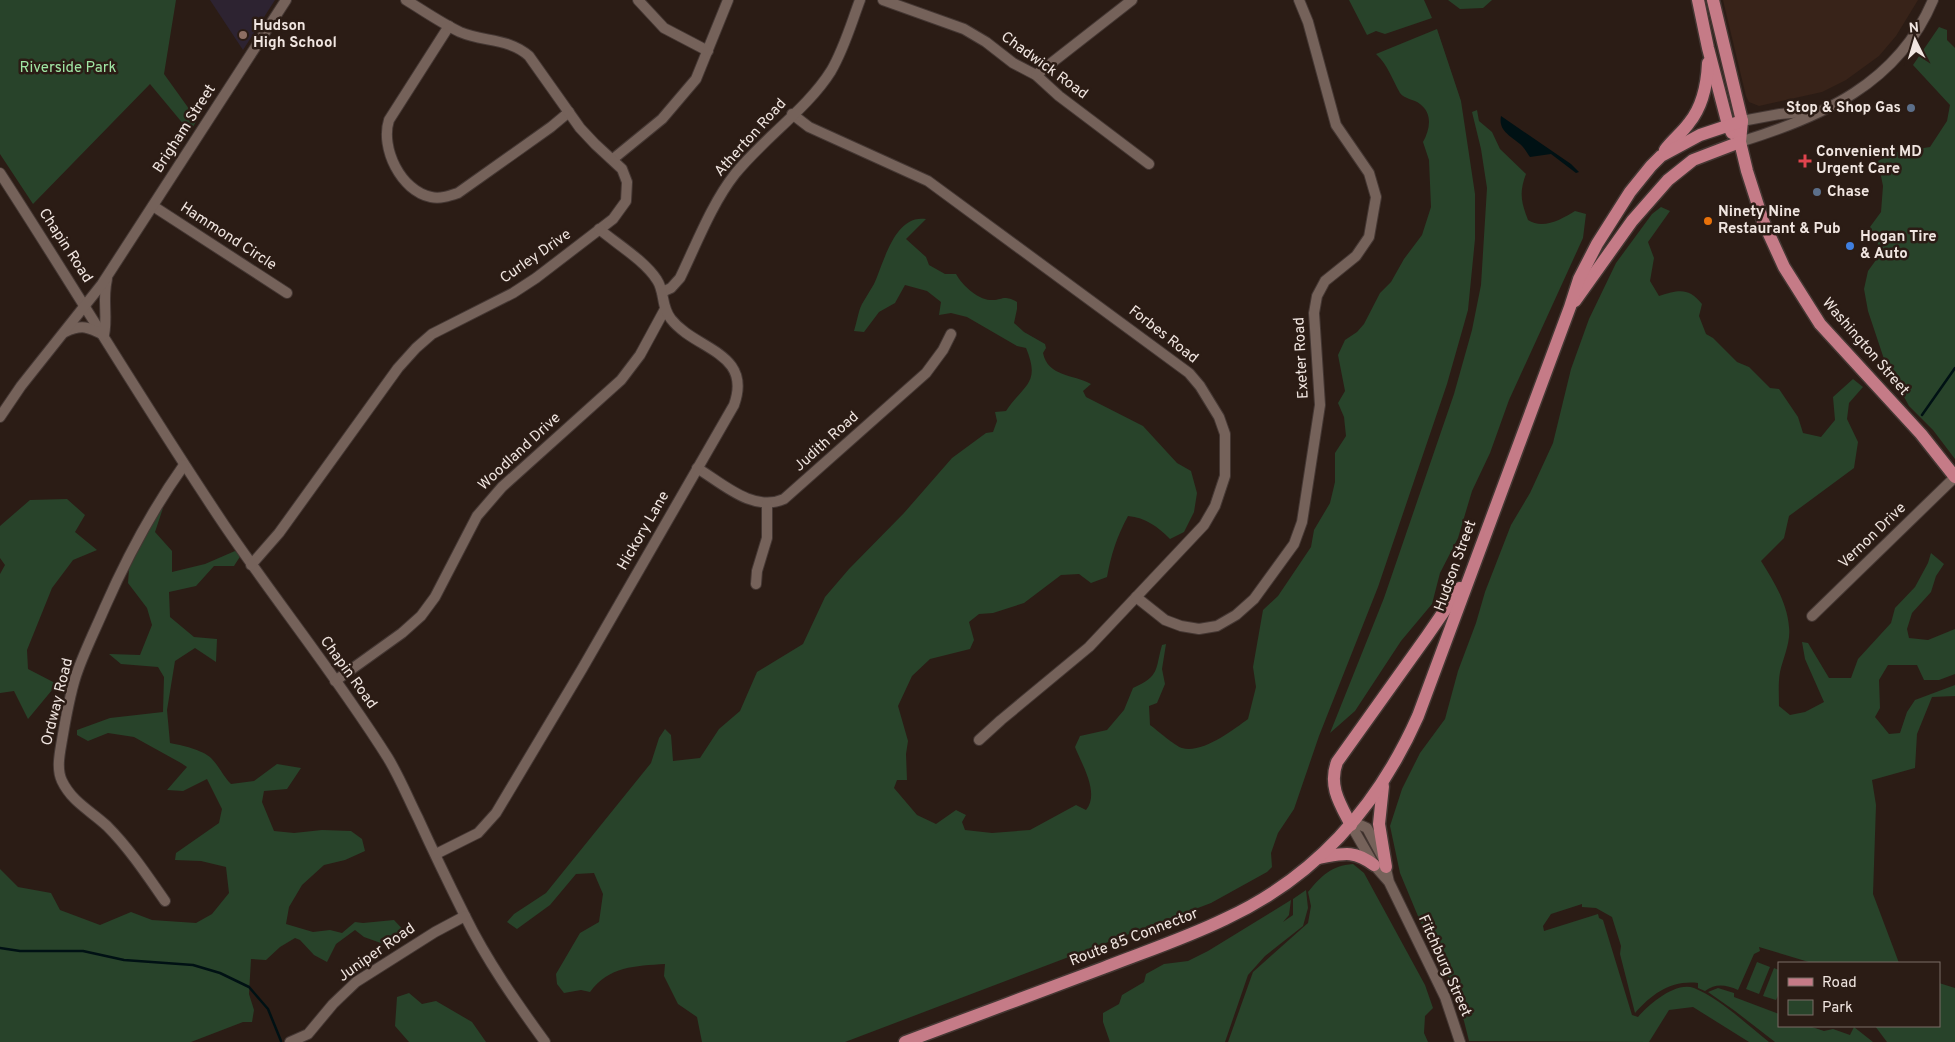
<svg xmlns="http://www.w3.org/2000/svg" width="1955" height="1042" viewBox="0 0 1955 1042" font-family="Overpass,sans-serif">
  <rect width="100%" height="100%" fill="#2b1c15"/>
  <polygon fill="#382319" points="1723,0 1918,0 1896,36 1879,56 1846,80 1822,92 1759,106 1749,102 1746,96"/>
  <polygon fill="#2d2331" points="210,0 275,0 243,50"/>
  <g fill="#28432a">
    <polygon points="0,0 176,0 164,74 197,120 190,132 150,84 33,204 0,154"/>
    <polygon points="1349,0 1424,0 1432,18 1385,34 1376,31 1367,35"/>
    <polygon points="1448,0 1492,0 1483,8 1460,9"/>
    <polygon points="1939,27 1947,30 1947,40 1955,48 1955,459 1933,430 1909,406 1885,362 1868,311 1864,289 1868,271 1876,260 1878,242 1870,227 1881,212 1883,186 1878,161 1893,153 1930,147 1947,121 1950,105 1913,65"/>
    <path d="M1437,29L1461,101L1475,194V239L1468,310L1447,384L1378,587L1319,736L1294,809L1278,833L1271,853L1272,867L1267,872L1211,903L845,1042H702L697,1017L678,1004L664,976L665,964C635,966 609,966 590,992L581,990L564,993L557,984L556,974L580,933L599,922L603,894L594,873L576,874L550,905L517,929L507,922L514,914L546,893L651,763L659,738L665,729L671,735L673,761L700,758L719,729L740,711L757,672L803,644L825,597L849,569L904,513L952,458L986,433L993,432L997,421L995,412L1006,411C1024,384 1041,384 1026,348L1017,346L967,317L951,313L939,315L941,302L927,291L905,285L895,303L879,312L864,332L854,331C857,322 858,312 862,304C866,297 870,291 874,284C884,263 894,214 926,219L906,239L926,257L929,265L945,274H956C962,285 977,299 990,300C1003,301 1002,294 1017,302V309L1014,323L1024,332L1045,344L1046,348L1043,353C1048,377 1073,374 1091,384L1083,391L1086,397L1143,426L1177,463L1191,471L1197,493L1194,512L1184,532L1170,539C1157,526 1146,518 1128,516C1117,536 1111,555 1107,577L1091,583L1079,574L1061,575L1024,603L993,613L979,614L969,622L974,640L970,649L930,659L912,676L898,706L908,741L906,754L907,780H897L894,788L917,815L936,824L956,810L966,815L962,822L965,830L992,833L1030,830L1076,805L1086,810C1100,793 1082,765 1075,747L1080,736L1107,730L1124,710L1133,688C1160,676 1155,670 1162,645L1166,644L1162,669L1165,684L1157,703L1149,706L1150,725C1157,730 1175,746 1182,748C1202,754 1233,730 1248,719L1256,687L1253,667L1263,610L1278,596L1311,547L1314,530L1330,503L1335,482V453L1346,436L1344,417L1338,403L1345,391L1338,355L1345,340L1357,332L1364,324L1380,293L1391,282L1404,259L1422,235L1431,207L1429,160L1423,142C1430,129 1433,114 1420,104C1414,99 1404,99 1400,93C1392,79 1388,65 1376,54Z"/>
    <path d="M1477,110L1479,121L1492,132L1500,149L1526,174C1519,192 1521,202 1528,220C1543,230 1562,219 1575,211L1586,214L1583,238L1509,400L1490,453L1472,491L1458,538L1440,573L1432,604L1401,641L1355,711L1330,733L1384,598L1454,394L1472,330L1481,285L1487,188L1481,149L1472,112Z"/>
    <path d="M1661,207L1670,211L1648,242L1654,258L1650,281L1659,296C1679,290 1688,287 1702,304L1699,316L1706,334L1713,338L1737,362L1749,367L1770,388L1779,389L1798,417L1803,433L1821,437L1835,420L1833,397L1853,379L1863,387L1849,403L1847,419L1858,442L1854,468L1789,516L1784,538L1761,561C1774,582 1787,602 1789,627C1791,642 1783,658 1780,672C1778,683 1779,695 1779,706L1790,715L1805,712L1824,702L1805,659L1802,642L1808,643L1829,678H1851L1858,659L1891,623L1895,608L1915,587L1928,563L1931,553L1944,564L1936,576L1931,592L1912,613L1907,629L1909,638L1928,640L1955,629V674L1939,680H1924L1917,665H1888L1879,680L1880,708L1875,717L1889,734L1900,733L1907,712L1915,700L1955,685V696L1932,697L1917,734L1915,768L1872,780L1876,805L1873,894L1899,963H1812L1759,947L1760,951L1754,954L1738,990C1726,985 1716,983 1705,991L1698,988V983C1671,980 1652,994 1635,1013L1620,954L1621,946L1612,917L1596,908L1582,907V904L1551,914L1543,926L1544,931L1598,914L1599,918L1603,920L1632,1015L1638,1017C1649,1004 1676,981 1694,988C1721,999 1746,1024 1769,1042H1749L1693,1007L1669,1010L1649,1042L1469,1041L1464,1021L1443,964L1420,921L1400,873L1390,826L1402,789L1420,753L1445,719L1458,671L1476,623L1485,592L1511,525L1530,493L1553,443L1571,369L1589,319L1616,263L1652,214Z"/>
    <polygon points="67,499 85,515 75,532 97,550 73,560 52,588 27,650 28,669 57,684 28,719 14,691 0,693 0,574 5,565 0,558 0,526 30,500"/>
    <path d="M163,508L155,532L172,551V572L205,564L235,551L241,555L234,566H214L196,586L169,592L170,617L194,637L217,639L216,662L195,648L175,661L167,710L170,743C181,745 203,750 211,758C219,766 223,776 231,784L254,781L277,764L301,768L287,789L264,791L262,802L274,831L294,833L322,830L351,831L362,839L365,851L345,860L324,865L302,885L289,907L286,924L313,932L330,930L342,933L355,922L363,923L394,920L408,935L392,947L364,937L355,930L336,944L327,962L314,955L300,940L295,938L280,947L266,960L251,959L249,994L254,1010L252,1022H243L191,1042H0V869L18,887L51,893L60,910L100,925L131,912L152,920L196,923L212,914L229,893L226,867L201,861L175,860L176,853L219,823L222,809L207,779L183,791L167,790L187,767L181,763L134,737L108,733L88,741L77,735V730L110,718L163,712L164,677L158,667L121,664L109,654L140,655L152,625L147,608L128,583L129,569L153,517Z"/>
    <path d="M1353,864L1364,873L1425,985L1433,1008L1425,1016L1424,1033L1428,1042H1228L1253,972L1308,923L1311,906L1308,892C1322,875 1331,866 1353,864Z"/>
    <polygon points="1306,890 1308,908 1303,926 1265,956 1248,975 1225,1042 1110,1042 1103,1022 1103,1013 1119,1004 1122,995 1144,982 1146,974 1164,964 1188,961 1208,951 1291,900 1289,915 1283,922 1293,915 1293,899"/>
    <polygon points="1757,962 1770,967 1759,994 1746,989"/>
    <polygon points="1774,968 1779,970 1779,994 1776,1000 1763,996"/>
    <polygon points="1939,983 1955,988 1955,1042 1887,1042 1875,1026 1939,1026"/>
    <polygon points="1718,988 1734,993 1734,997 1779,1014 1779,1026 1809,1026 1824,1031 1833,1029 1850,1035 1854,1027 1873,1042 1775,1042 1735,1011 1708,992"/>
    <polygon points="409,993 422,1004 436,1001 472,1022 486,1042 409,1042 395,1026 397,997"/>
  </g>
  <path fill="#001114" d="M1501,116L1571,164L1579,172L1576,173L1551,154L1530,157C1527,153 1524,147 1520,144C1511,136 1498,131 1501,116Z"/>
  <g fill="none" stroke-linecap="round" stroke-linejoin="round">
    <g stroke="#001114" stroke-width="2.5">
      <polyline points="1922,415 1955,368"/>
      <polyline points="0,948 20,951 83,951 124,960 193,965 220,973 249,987 268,1009 281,1041"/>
    </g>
    <g stroke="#443733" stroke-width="12">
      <g id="minor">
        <polyline points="638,0 664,28 708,51"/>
        <polyline points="883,0 964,29 986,42 1013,63 1036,75 1059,96 1149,164"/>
        <path d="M449,26L389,120C380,148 401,191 431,197C440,199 449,196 458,193L551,127L569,112"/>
        <polyline points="1036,75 1132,0"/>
        <polyline points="792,114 809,127 928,181 1189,373 1200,386 1219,417 1225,434 1225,476 1215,506 1204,525 1089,647 1001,720 979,740"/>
        <polyline points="1742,121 1780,114 1814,111"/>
        <path d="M1740,142C1821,117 1898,84 1933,0"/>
        <polyline points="613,159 662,119 696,79 728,0"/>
        <path d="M0,173C76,290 147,410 225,526C278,604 338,678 388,758C400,778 408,798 418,818C433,851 449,884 465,916C487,961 516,1002 545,1042"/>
        <polyline points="153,206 287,293"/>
        <path d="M662,292L671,288L680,278C696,245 712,203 735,174C763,139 808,108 831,71C844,49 851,24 860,0"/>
        <path d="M65,332C82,324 88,327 104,335C108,316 102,300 107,279"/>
        <polyline points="0,417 21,386 102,284 286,0"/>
        <path d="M697,468C722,483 753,513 784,499L926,373L943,350L951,334"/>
        <path d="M251,565L279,533L398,368L416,348L432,334L513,293L536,278L613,219L626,201L627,182L622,169L595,144L580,128L529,56C509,38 483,42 460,32C441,23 424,11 406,0"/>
        <polyline points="756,584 757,571 767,538 767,503"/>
        <polyline points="1136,597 1165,620 1181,626 1199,629 1217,626 1236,615 1254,599 1294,544 1302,522 1320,405 1314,313 1317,296 1325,281 1356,256 1369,237 1376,197 1369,173 1336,125 1308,22 1299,0"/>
        <polyline points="1812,616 1955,477"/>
        <polyline points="335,681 402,633 421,616 435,597 477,516 502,487 621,380 640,355 665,309"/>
        <path d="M436,854L478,833L496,813L582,669L734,405C753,352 695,350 671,319C661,307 665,292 657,280C645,261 617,244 599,229"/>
        <polyline points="1389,882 1374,865 1351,825 1358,824 1367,828 1384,860 1389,882 1445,997 1460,1042"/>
        <path d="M165,901C147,875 129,848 107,826C91,811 72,802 62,781C56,769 60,752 62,740C66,717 70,691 78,670C86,648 96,628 105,607C127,557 152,510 184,465"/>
        <polyline points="290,1042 308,1034 333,1004 356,982 435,932 465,916"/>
      </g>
    </g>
    <g stroke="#443733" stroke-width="15">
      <g id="major">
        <polyline points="1698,0 1708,48 1728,125 1732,133"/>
        <polyline points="1713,0 1742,121 1740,142 1747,171 1763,221 1784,267 1820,324 1921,434 1955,477"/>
        <path d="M1665,150C1672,140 1682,133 1689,123C1703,106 1707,85 1708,63"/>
        <polyline points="1575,301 1632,221 1668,180 1693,160 1740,142"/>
        <polyline points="1383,786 1379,824 1386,867"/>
        <path d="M1351,825C1340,804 1328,786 1337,762L1427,636L1460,588"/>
        <path d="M1318,858C1342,854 1353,849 1374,865"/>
        <path d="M905,1042C971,1017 1037,993 1103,968C1144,952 1186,938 1225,919C1316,877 1378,806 1418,716L1570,307L1579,279L1597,244L1630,192L1651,166L1661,156L1700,135L1742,121"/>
      </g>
    </g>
    <use href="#minor" stroke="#75625a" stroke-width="10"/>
    <use href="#major" stroke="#c57b87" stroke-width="12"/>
  </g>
  <circle fill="#8d6e63" stroke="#2b1c15" stroke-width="2" cx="243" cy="35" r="5"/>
  <g fill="#5c6f8a" stroke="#2b1c15" stroke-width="2">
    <circle cx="1911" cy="108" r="5"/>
    <circle cx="1817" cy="192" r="5"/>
  </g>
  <path fill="#e0444e" stroke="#2b1c15" stroke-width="2" d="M1802.5 153.5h5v5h5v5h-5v5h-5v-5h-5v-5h5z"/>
  <circle fill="#e8710a" stroke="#2b1c15" stroke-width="2" cx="1708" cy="221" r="5"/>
  <circle fill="#3f7fe0" stroke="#2b1c15" stroke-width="2" cx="1850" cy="246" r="5"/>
  <g text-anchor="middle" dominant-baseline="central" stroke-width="5" stroke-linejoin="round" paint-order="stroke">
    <g font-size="15" font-weight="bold" fill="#f0e5e0" stroke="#2b1c15" text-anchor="start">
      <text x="253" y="26">Hudson<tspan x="253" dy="17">High School</tspan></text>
      <text x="1901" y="108" text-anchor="end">Stop &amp; Shop Gas</text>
      <text x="1816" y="152">Convenient MD<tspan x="1816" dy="17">Urgent Care</tspan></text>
      <text x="1827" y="192">Chase</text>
      <text x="1718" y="212">Ninety Nine<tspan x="1718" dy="17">Restaurant &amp; Pub</tspan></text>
      <text x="1860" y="237">Hogan Tire<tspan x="1860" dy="17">&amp; Auto</tspan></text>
    </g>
    <g font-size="15" fill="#f0e5e0" stroke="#2b1c15">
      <text transform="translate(1044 66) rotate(36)">Chadwick Road</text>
      <text transform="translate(185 129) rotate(-57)">Brigham Street</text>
      <text transform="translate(751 138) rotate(-48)">Atherton Road</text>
      <text transform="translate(228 237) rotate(33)">Hammond Circle</text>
      <text transform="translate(65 246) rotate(57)">Chapin Road</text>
      <text transform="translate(536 257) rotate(-35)">Curley Drive</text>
      <text transform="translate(1163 335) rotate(38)">Forbes Road</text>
      <text transform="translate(1865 347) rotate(49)">Washington Street</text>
      <text transform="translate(1302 358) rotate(-93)">Exeter Road</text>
      <text transform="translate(827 442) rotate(-42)">Judith Road</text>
      <text transform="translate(520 452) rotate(-43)">Woodland Drive</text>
      <text transform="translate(644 531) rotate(-60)">Hickory Lane</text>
      <text transform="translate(1873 536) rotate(-44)">Vernon Drive</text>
      <text transform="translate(1456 566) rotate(-70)">Hudson Street</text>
      <text transform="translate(348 673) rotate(54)">Chapin Road</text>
      <text transform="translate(58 702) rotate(-76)">Ordway Road</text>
      <text transform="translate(1134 938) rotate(-21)">Route 85 Connector</text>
      <text transform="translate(377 953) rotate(-35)">Juniper Road</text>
      <text transform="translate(1444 966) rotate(66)">Fitchburg Street</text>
    </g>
    <g font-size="15" fill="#a0e6a4" stroke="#2b1c15">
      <text x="68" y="68">Riverside Park</text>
    </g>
  </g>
  <rect x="1778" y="962" width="162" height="65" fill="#2b1c15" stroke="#7a6c66"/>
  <rect x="1788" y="978" width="25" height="8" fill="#c57b87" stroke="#7a6c66"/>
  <text x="1822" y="987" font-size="15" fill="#f0e5e0">Road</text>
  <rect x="1788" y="1000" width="25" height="15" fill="#28432a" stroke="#7a6c66"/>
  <text x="1822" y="1012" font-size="15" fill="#f0e5e0">Park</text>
  <g transform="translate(1915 40) rotate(355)" stroke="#2b1c15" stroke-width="4" paint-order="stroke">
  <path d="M0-4L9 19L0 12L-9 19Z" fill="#f0e5e0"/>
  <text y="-8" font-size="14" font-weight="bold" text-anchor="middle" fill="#f0e5e0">N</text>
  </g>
</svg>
